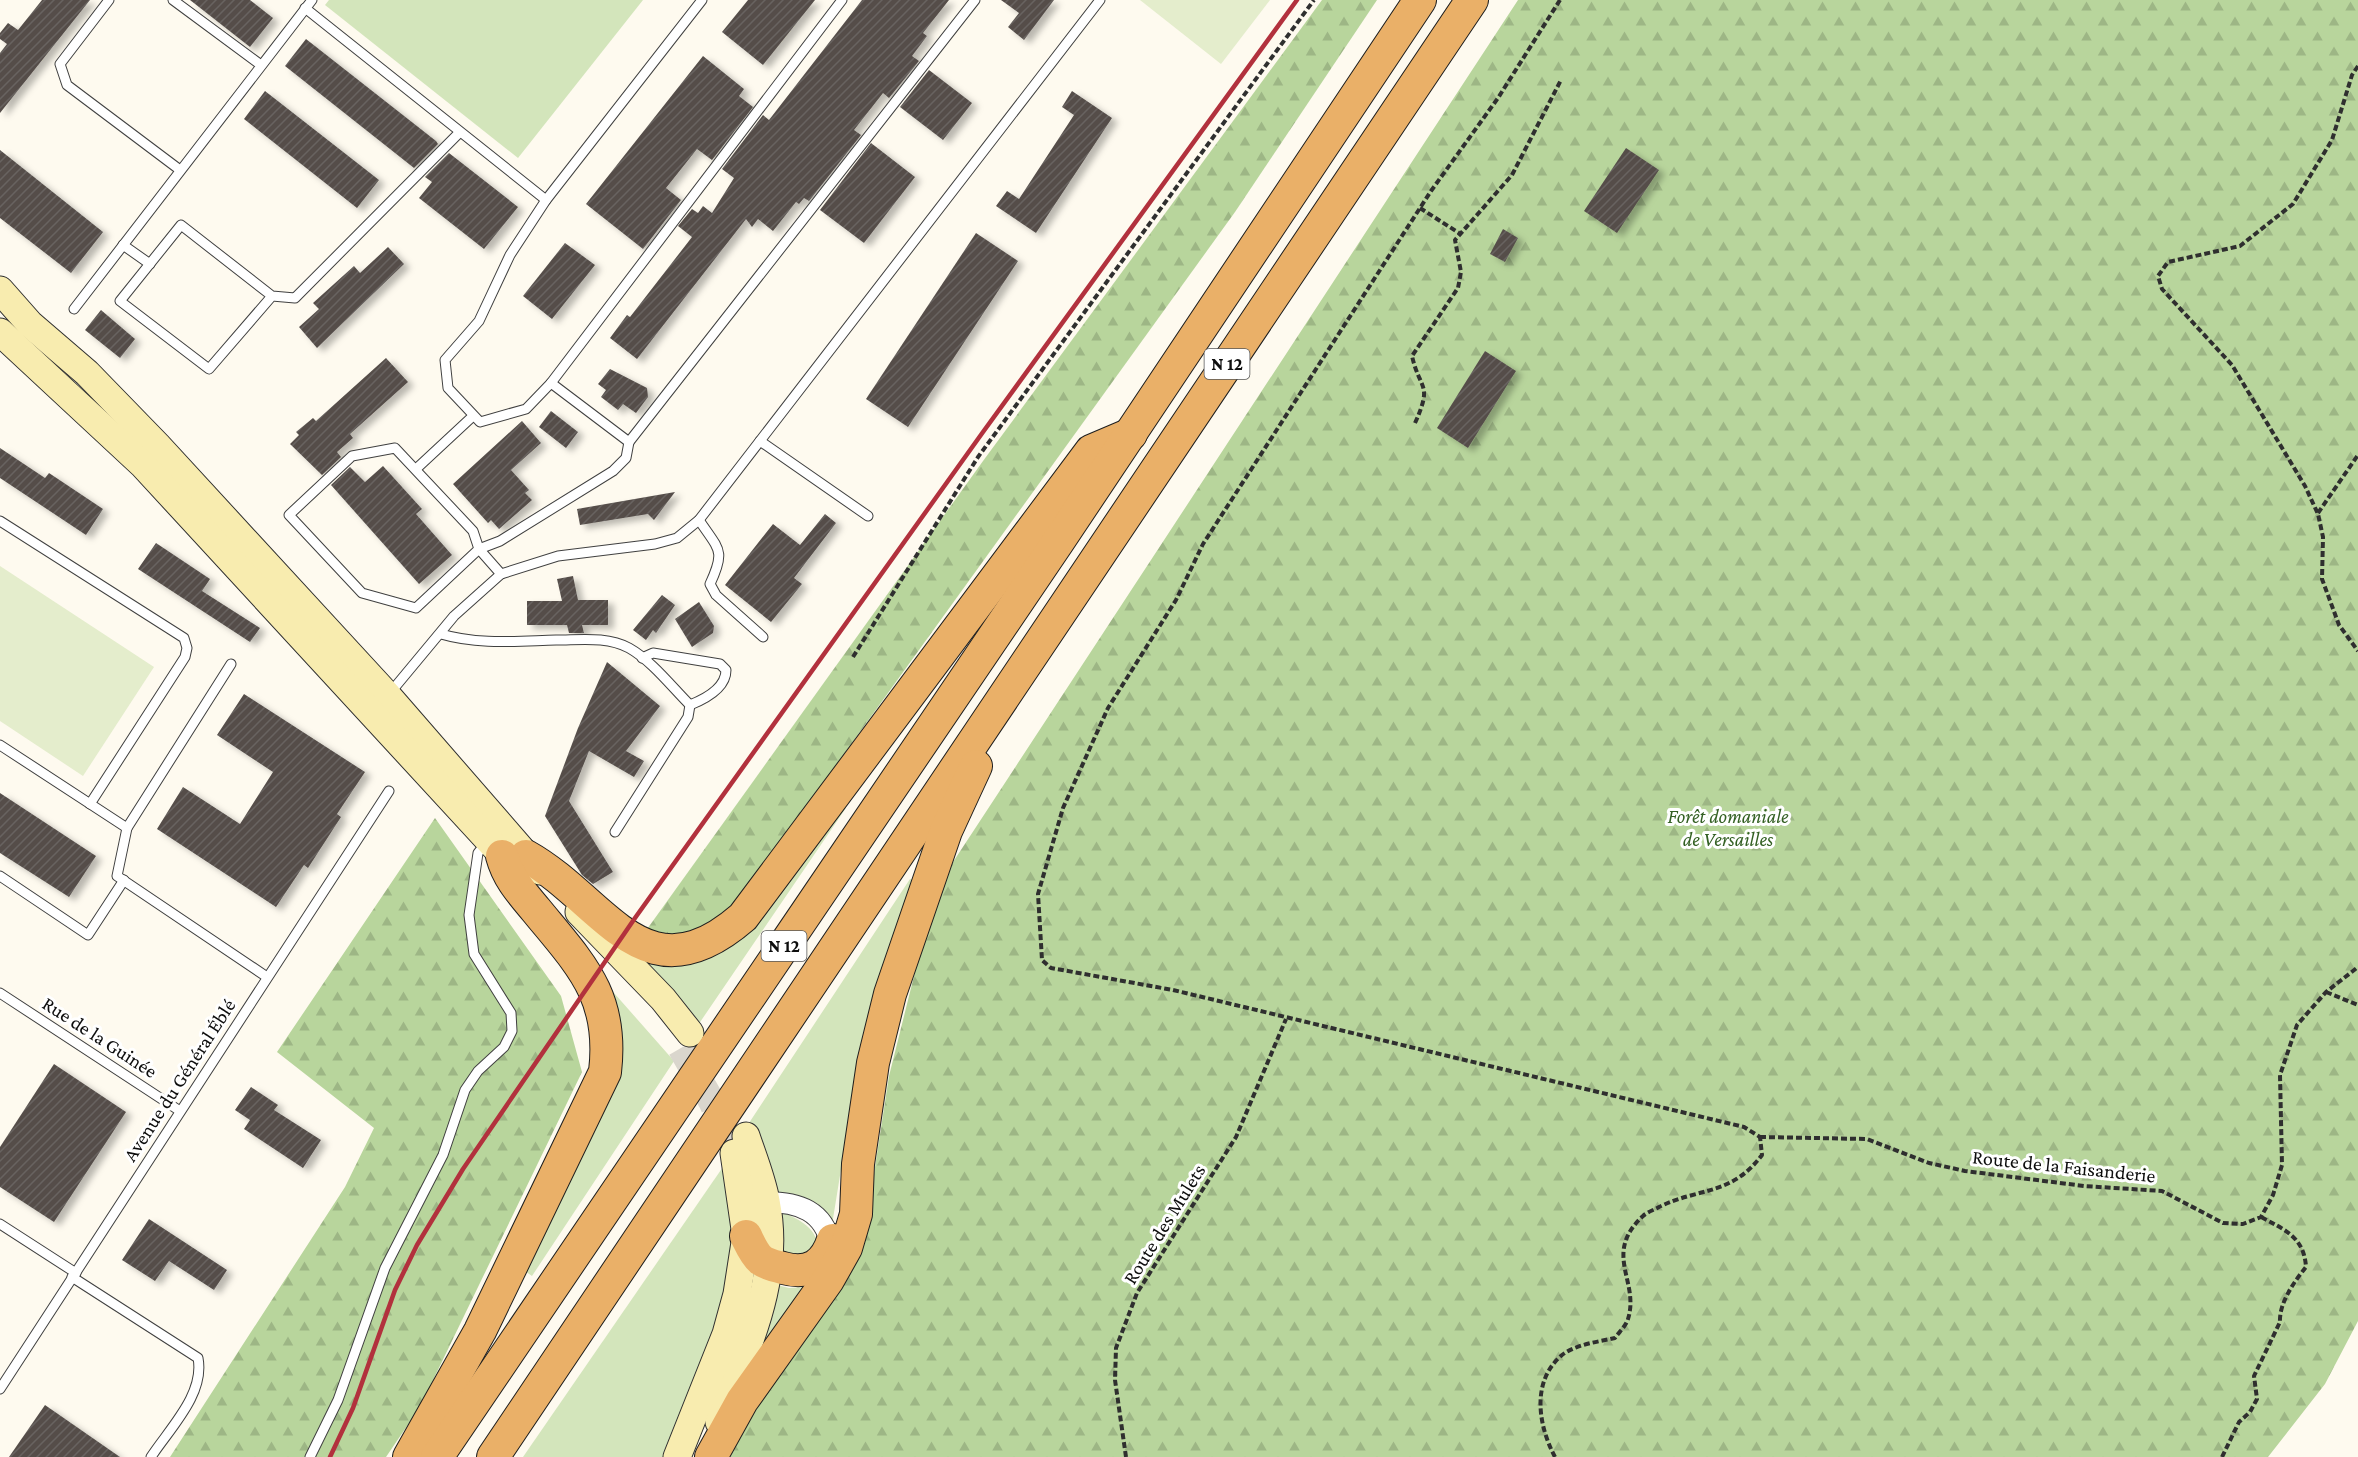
<svg xmlns="http://www.w3.org/2000/svg" width="2358" height="1457" viewBox="0 0 2358 1457" font-family="'Crimson Pro',serif">
  <defs>
    <pattern id="forest-firs" width="22" height="20" patternUnits="userSpaceOnUse" patternTransform="scale(1.5)"><rect width="22" height="20" fill="#b8d59c"/><path d="M5 1l3.5 6h-7zM16 11l3.5 6h-7z" fill="#9db685"/></pattern>
    <pattern id="building-hatch" width="6" height="6" patternUnits="userSpaceOnUse" patternTransform="scale(1.5)"><rect width="6" height="6" fill="#554e4a"/><path d="M-1 1l2-2M0 6l6-6M5 7l2-2" fill="none" stroke="#686360"/></pattern>
    <filter id="shadow"><feDropShadow dx="6" dy="4" stdDeviation="3" flood-color="#0004"/></filter>
  </defs>
  <rect width="100%" height="100%" fill="#fefaef"/>
  <g fill="#d3e5bb">
    <polygon points="329,0 643,0 518,158 325,5"/>
    <path d="M841,805L846,808L694,1031L632,949C658,963 670,969 700,960Z"/>
    <polygon points="910,879 915,880 863,1033 832,1225 776,1195 749,1123"/>
    <polygon points="607,985 674,1061 532,1276 519,1267 602,1099"/>
    <polygon points="725,1164 733,1241 731,1286 670,1457 523,1457"/>
    <path d="M779,1211C798,1218 820,1229 818,1252L775,1260Z"/>
    <polygon points="773,1284 789,1288 807,1287 746,1385"/>
  </g>
  <g fill="url(#forest-firs)">
    <polygon points="1322,0 1377,0 1235,212 730,912 690,936 645,932 983,461"/>
    <polygon points="1518,0 2358,0 2358,1321 2325,1384 2268,1457 730,1457 767,1388 865,1232 889,1076 936,888"/>
    <polygon points="435,818 561,996 582,1072 420,1407 386,1457 170,1457 345,1187 374,1128 277,1052"/>
  </g>
  <g fill="#e4edcc">
    <polygon points="1140,0 1270,0 1221,64"/>
    <polygon points="0,566 154,667 83,776 0,721"/>
  </g>
  <g fill="url(#building-hatch)" filter="url(#shadow)">
    <polygon points="42,0 90,0 0,113 0,53 7,44 0,39 0,33 8,23 18,30"/>
    <polygon points="190,0 250,0 273,18 250,47"/>
    <polygon points="748,0 815,0 763,65 722,32"/>
    <polygon points="862,0 949,0 923,33 927,36 912,56 919,61 889,98 883,93 854,130 861,135 809,201 804,198 799,204 796,202 773,231 758,219 752,227 746,219 637,359 610,338 627,315 630,317 692,237 678,226 692,209 698,213 703,206 712,213 734,178 722,169 763,115 769,120"/>
    <polygon points="1001,0 1054,0 1024,40 1008,27 1019,13"/>
    <polygon points="306,39 436,141 438,144 414,168 285,66"/>
    <polygon points="703,56 744,89 739,96 753,107 712,160 697,149 666,188 681,200 643,249 586,204"/>
    <polygon points="929,70 972,103 943,140 900,107"/>
    <polygon points="265,91 379,180 357,208 244,119"/>
    <polygon points="1072,91 1112,118 1036,233 996,206 1007,191 1019,199 1074,115 1062,107"/>
    <polygon points="871,143 915,177 864,243 820,210"/>
    <polygon points="1626,148 1659,170 1617,233 1584,211"/>
    <polygon points="0,150 103,232 71,273 0,218"/>
    <polygon points="449,153 518,207 484,249 419,198 432,182 425,177"/>
    <polygon points="1503,229 1518,238 1505,262 1490,254"/>
    <polygon points="976,233 1018,261 908,427 866,399"/>
    <polygon points="565,243 595,265 552,319 523,296"/>
    <polygon points="388,247 404,264 317,348 299,327 319,309 313,303 354,266 360,273"/>
    <polygon points="101,310 135,339 120,358 85,330"/>
    <polygon points="1485,351 1516,371 1468,448 1437,428"/>
    <polygon points="386,358 408,382 350,434 353,438 337,452 341,457 322,475 290,444 299,435 296,432 313,418 316,421"/>
    <polygon points="610,369 647,388 648,397 636,413 623,404 618,410 601,397 606,390 598,384"/>
    <polygon points="551,411 578,432 566,448 539,427"/>
    <polygon points="522,421 541,443 511,470 529,490 525,493 532,500 499,529 491,520 488,523 453,484"/>
    <polygon points="0,448 45,478 49,473 103,509 86,535 0,478"/>
    <polygon points="383,466 422,509 416,514 452,555 419,584 331,485 350,467 365,482"/>
    <polygon points="675,492 654,520 648,514 580,525 577,509"/>
    <polygon points="825,514 836,523 794,578 802,584 771,622 725,585 773,524 800,545"/>
    <polygon points="156,543 210,579 202,591 260,628 250,642 138,569"/>
    <polygon points="573,576 578,600 608,600 608,625 582,625 584,633 569,633 567,625 527,625 527,601 562,601 557,579"/>
    <polygon points="662,595 675,605 656,633 653,630 646,640 633,630"/>
    <polygon points="699,602 714,626 713,633 692,647 675,619"/>
    <polygon points="607,662 660,706 626,751 644,761 634,777 589,751 569,801 613,872 593,884 582,875 545,816 578,728"/>
    <polygon points="244,694 365,772 337,814 341,817 308,868 304,865 276,907 157,829 183,787 240,824 273,772 217,735"/>
    <polygon points="0,793 96,856 69,897 0,853"/>
    <polygon points="54,1064 126,1112 54,1222 0,1187 0,1147"/>
    <polygon points="251,1087 278,1105 274,1110 321,1140 303,1168 244,1129 250,1120 235,1110"/>
    <polygon points="149,1219 227,1270 214,1290 169,1261 155,1281 122,1260"/>
    <polygon points="45,1405 120,1457 9,1457"/>
  </g>
  <g fill="none" stroke-linecap="round" stroke-linejoin="round">
    <polyline stroke="#dad6cd" stroke-width="27" stroke-dasharray="27 14" stroke-linecap="butt" points="681,1048 712,1102 734,1153"/>
    <g stroke="#404040" stroke-width="11">
      <g id="service">
        <polyline points="109,0 60,64 67,85 180,170"/>
        <polyline points="173,0 261,65"/>
        <polyline points="702,0 546,200 510,255 479,321 445,360 448,388 480,422 526,409 551,383 842,0"/>
        <polyline points="305,8 546,200"/>
        <polyline points="123,245 150,264"/>
        <polyline points="272,296 209,369 120,301 181,225 272,296 295,298 459,133"/>
        <polyline points="74,309 312,0"/>
        <polyline points="551,383 629,442 975,0"/>
        <polyline points="760,441 868,516"/>
        <polygon points="395,448 473,531 479,549 416,608 362,593 289,515 352,456"/>
        <polyline points="416,469 473,416"/>
        <path d="M699,520C719,550 726,550 710,584L716,595L763,637"/>
        <polyline points="0,521 184,638 187,648 185,657 90,804"/>
        <polyline points="501,574 479,549 500,541 613,471 626,458 629,442"/>
        <path d="M441,634C478,645 517,641 556,640C580,640 607,636 629,648C652,661 671,686 690,705L688,717L615,832"/>
        <path d="M642,658L653,653L720,664L726,670C726,688 705,699 690,705"/>
        <polyline points="390,693 454,616 501,574 558,556 655,544 677,538 699,520 1100,0"/>
        <polyline points="0,745 127,828 231,664"/>
        <polyline points="127,828 117,876 267,977"/>
        <polyline points="0,876 88,935 124,880"/>
        <polyline points="0,993 180,1111"/>
        <polyline points="0,1224 76,1273"/>
        <path d="M72,1277L198,1358C205,1394 170,1428 151,1457"/>
        <polyline points="0,1389 389,791"/>
        <polyline points="310,1457 338,1400 385,1268 443,1155 465,1090 478,1071 504,1047 512,1031 511,1013 474,954 469,915 478,853 486,843"/>
      </g>
    </g>
    <g stroke="#404040" stroke-width="22">
      <path id="minor" d="M766,1202C799,1202 824,1211 831,1245"/>
    </g>
    <g stroke="#2f2f2f" stroke-width="29">
      <g id="secondary">
        <polyline points="0,290 30,324 87,373 157,445 388,696 540,871"/>
        <polyline points="0,332 143,465 517,871"/>
        <polyline points="579,912 663,999 690,1033"/>
        <path d="M719,1422C745,1349 782,1282 766,1201C762,1179 753,1157 746,1136"/>
        <polyline points="677,1457 726,1334 737,1294 746,1236 734,1153"/>
      </g>
    </g>
    <g stroke="#1e1e1e" stroke-width="34">
      <g id="trunk">
        <path d="M526,856C605,900 644,1003 743,917L1091,451L1131,434"/>
        <path d="M746,1236C750,1244 754,1254 761,1260C768,1265 776,1266 783,1268C809,1275 825,1265 833,1240"/>
        <path d="M409,1457L480,1331L605,1072C614,996 581,965 536,910C521,892 508,878 502,856"/>
        <polyline points="437,1457 1058,542 1420,0"/>
        <polyline points="493,1457 1472,0"/>
        <polyline points="711,1457 742,1401 828,1280 846,1248 856,1214 858,1164 873,1063 890,994 946,831 976,766"/>
      </g>
    </g>
    <g stroke="#2f2f2f" stroke-width="4" stroke-dasharray="6 3" stroke-linecap="butt">
      <polyline points="1560,0 1498,98 1431,191 1203,544 1176,600 1108,708 1063,808 1038,894 1042,960 1051,968 1173,990 1744,1127 1760,1137"/>
      <polyline points="2358,66 2352,75 2332,140 2293,204 2240,246 2168,262 2158,276 2162,289 2232,365 2305,486 2318,514 2323,537 2322,579 2339,625 2358,651"/>
      <polyline points="1420,208 1459,233"/>
      <path d="M1415,423C1433,383 1420,391 1412,356L1458,288L1461,272L1455,240L1512,175L1561,80"/>
      <polyline points="2318,513 2358,455"/>
      <polyline points="853,657 978,457 1314,0"/>
      <polyline points="2326,992 2358,1005"/>
      <polyline points="1760,1137 1867,1139 1929,1163 1965,1171 2084,1186 2162,1191 2223,1223 2243,1224 2261,1217 2273,1195 2282,1165 2280,1075 2297,1025 2326,992 2358,967"/>
      <polyline points="1126,1457 1115,1380 1116,1348 1137,1293 1236,1137 1286,1019"/>
      <path d="M1555,1457C1538,1425 1531,1381 1562,1355C1577,1344 1597,1342 1615,1338C1619,1332 1626,1326 1628,1319C1640,1281 1602,1254 1643,1216C1647,1212 1654,1210 1659,1207C1700,1187 1731,1196 1762,1155L1760,1137"/>
      <path d="M2222,1457L2239,1422L2250,1412L2257,1399L2254,1376L2280,1322C2279,1303 2294,1282 2306,1267C2304,1237 2285,1230 2261,1217"/>
    </g>
    <use href="#service" stroke="#fff" stroke-width="9"/>
    <use href="#minor" stroke="#fff" stroke-width="20"/>
    <use href="#secondary" stroke="#f8ecaf" stroke-width="27"/>
    <use href="#trunk" stroke="#eab068" stroke-width="32"/>
    <polyline stroke="#b2313d" stroke-width="4.5" points="330,1457 353,1408 395,1290 417,1245 463,1169 635,918 983,432 1297,0"/>
  </g>
  <g text-anchor="middle" dominant-baseline="central" stroke-width="6" stroke-linejoin="round" paint-order="stroke">
    <g fill="#fff" stroke="#565656" stroke-width="1.5">
      <rect x="1204.5" y="349" width="45" height="30" rx="4.5"/>
      <rect x="761.5" y="931" width="45" height="30" rx="4.5"/>
    </g>
    <g font-size="18" font-weight="bold" fill="#0d0d0d">
      <text x="1227" y="364">N 12</text>
      <text x="784" y="946">N 12</text>
    </g>
    <g font-size="20" font-style="italic" fill="#336023" stroke="#fff">
      <text x="1728" y="816">Forêt domaniale<tspan x="1728" dy="23">de Versailles</tspan></text>
    </g>
    <g font-size="20" fill="#0d0d0d" stroke="#fff">
      <text transform="translate(100 1037) rotate(33)">Rue de la Guinée</text>
      <text transform="translate(179 1080) rotate(-57)">Avenue du Général Éblé</text>
      <text transform="translate(2064 1166) rotate(6)">Route de la Faisanderie</text>
      <text transform="translate(1164 1224) rotate(-58)">Route des Mulets</text>
    </g>
  </g>
</svg>
